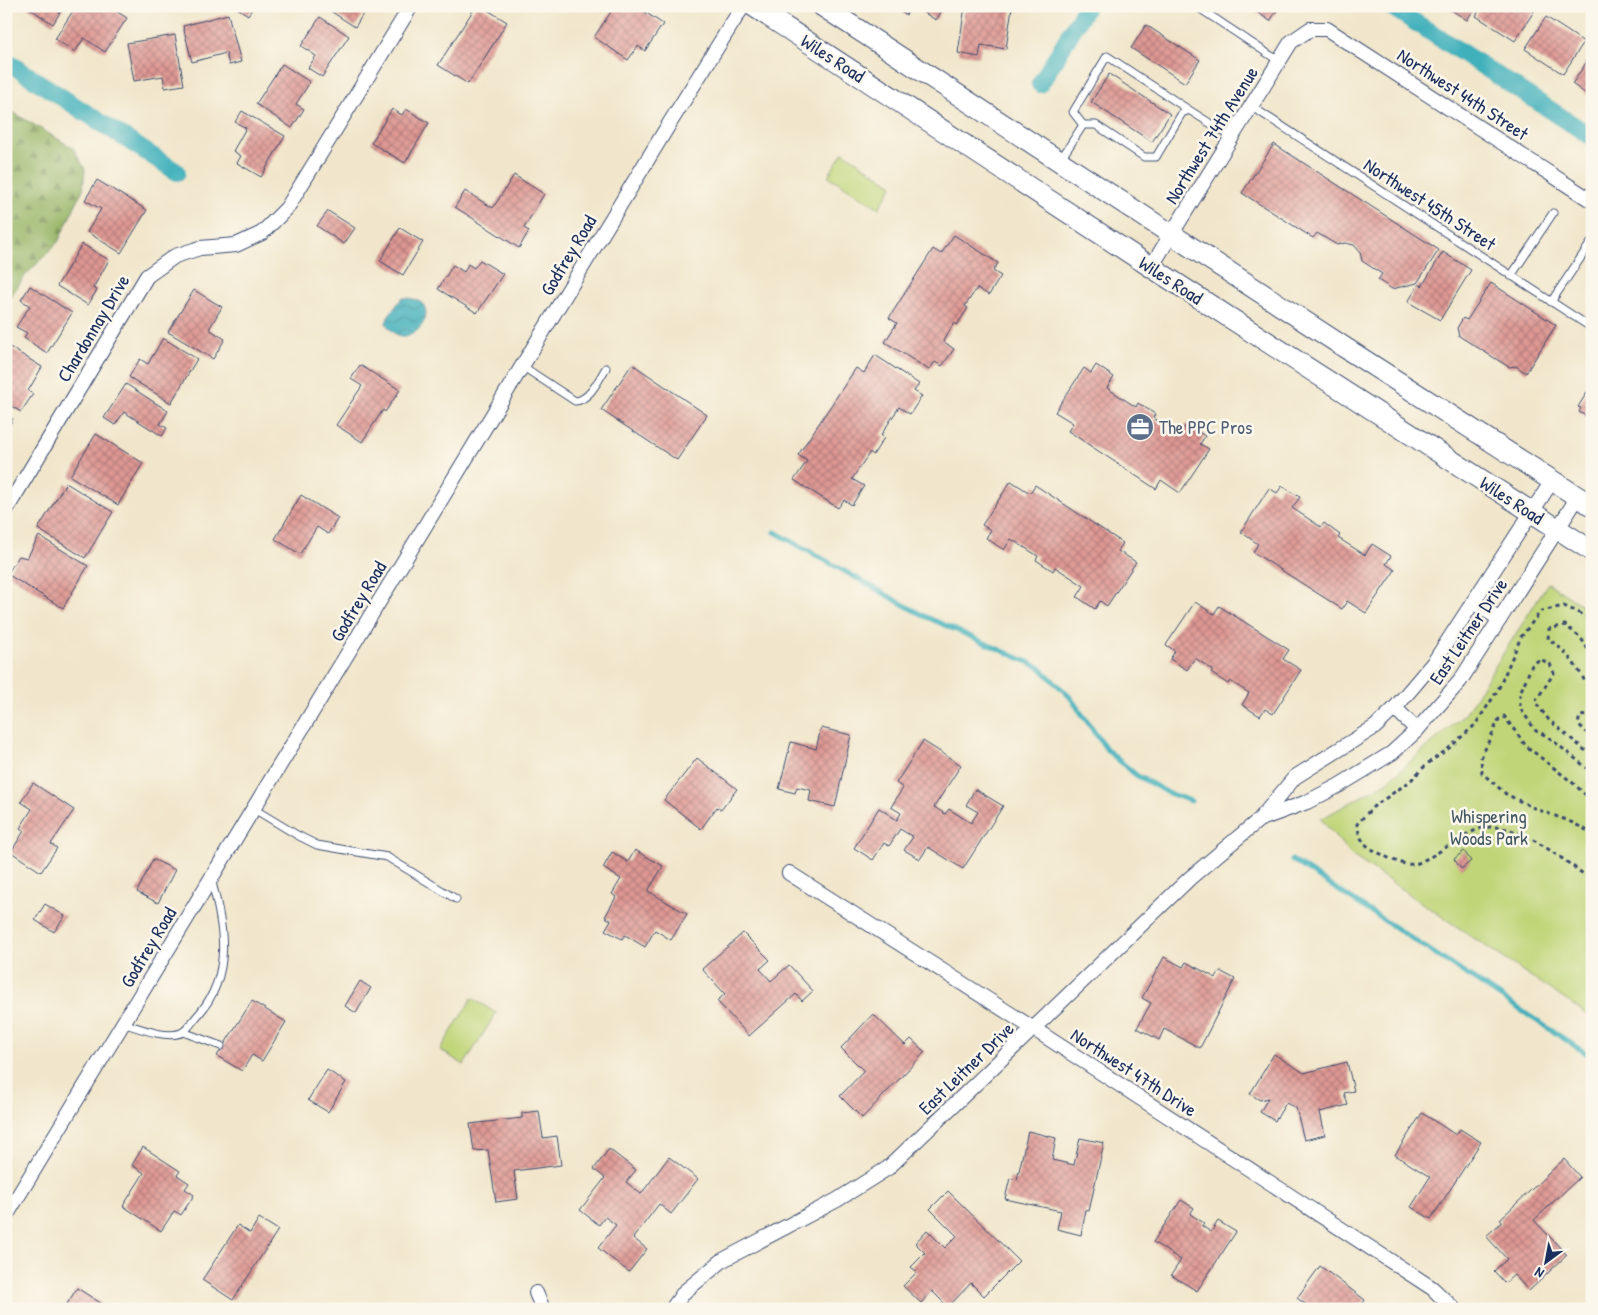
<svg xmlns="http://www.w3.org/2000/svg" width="1598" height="1315" viewBox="0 0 1598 1315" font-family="'Patrick Hand',sans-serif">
  <defs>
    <pattern id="forest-firs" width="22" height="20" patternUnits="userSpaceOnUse" patternTransform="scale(1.25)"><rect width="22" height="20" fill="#98b668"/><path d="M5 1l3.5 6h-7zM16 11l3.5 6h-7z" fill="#7b9459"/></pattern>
    <pattern id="water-waves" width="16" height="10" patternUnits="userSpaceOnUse" patternTransform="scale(1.25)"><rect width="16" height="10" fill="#41b0bb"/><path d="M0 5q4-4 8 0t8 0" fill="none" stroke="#36909b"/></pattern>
    <pattern id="building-cross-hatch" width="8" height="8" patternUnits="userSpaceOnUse" patternTransform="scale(1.25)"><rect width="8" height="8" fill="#df9893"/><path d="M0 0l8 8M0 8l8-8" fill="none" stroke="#b47c7b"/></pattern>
  </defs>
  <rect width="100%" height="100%" fill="#fbf7ec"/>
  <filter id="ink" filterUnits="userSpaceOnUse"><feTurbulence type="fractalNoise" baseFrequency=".02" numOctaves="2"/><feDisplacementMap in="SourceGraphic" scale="10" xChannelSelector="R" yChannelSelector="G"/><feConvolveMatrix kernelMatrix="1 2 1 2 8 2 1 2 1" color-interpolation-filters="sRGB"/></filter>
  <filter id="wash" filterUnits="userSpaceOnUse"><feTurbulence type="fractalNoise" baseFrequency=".0096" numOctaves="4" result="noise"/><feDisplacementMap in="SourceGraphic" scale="20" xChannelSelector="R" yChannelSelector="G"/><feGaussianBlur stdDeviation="1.12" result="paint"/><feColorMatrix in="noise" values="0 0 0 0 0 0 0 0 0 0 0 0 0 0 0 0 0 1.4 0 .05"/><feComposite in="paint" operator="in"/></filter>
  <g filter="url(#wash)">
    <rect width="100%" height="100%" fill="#f1e6cb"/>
    <polygon fill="url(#forest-firs)" stroke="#5a7263" points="6,108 73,148 85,169 83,189 58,242 25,276 6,303"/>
    <g fill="#c0d578" stroke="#6e826b">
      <polygon points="843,152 893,185 879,208 828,176"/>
      <polygon points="1548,583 1592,612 1592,1018 1351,855 1321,819 1387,782 1465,714"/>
      <polygon points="472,998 496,1013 464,1065 440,1050"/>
    </g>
    <path fill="url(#water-waves)" stroke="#2e708c" d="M402,298C454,296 408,364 386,323L389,315Z"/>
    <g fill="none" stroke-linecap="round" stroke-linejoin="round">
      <g stroke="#41b0bb" stroke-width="5">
        <polyline points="775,532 922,615 1039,667 1070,697 1107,750 1136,775 1168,793 1191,801"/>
        <polyline points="1292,860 1592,1057"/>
      </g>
      <g stroke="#41b0bb" stroke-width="18">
        <polyline points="1390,6 1592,137"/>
        <polyline points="6,61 177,172"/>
        <polyline points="1040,84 1087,6"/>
      </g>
    </g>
    <g id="blocks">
      <g fill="url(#building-cross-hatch)">
        <polygon points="26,6 64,6 53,24"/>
        <polygon points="76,6 113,6 113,9 127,18 105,52 84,38 75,52 55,39"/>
        <polygon points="234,6 254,6 248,15"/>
        <polygon points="323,6 368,6 355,27"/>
        <polygon points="476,6 481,6 507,22 468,84 438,65"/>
        <polygon points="615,6 636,6 663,24 645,51 638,46 628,60 594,37"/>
        <polygon points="891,6 912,6 906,15"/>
        <polygon points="913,6 945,6 936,20"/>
        <polygon points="965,6 1012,7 1006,49 981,45 979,57 958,53"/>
        <polygon points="1248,6 1280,6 1270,21"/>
        <polygon points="1445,6 1476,6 1467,20"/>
        <polygon points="1482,6 1532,6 1536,8 1515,41 1476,16"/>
        <polygon points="228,14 241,62 229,65 226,53 192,62 183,26"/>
        <polygon points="320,17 349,36 322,77 308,68 316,56 301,46"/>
        <polygon points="1546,17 1584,42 1563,74 1525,49"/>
        <polygon points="1146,25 1200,60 1185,83 1131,48"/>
        <polygon points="175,35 184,85 165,88 163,76 134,81 127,43"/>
        <polygon points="1592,54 1592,98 1572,84"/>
        <polygon points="282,64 310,82 296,104 304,109 292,128 256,104"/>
        <polygon points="1109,74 1170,114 1152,142 1091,102"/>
        <polygon points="392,109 402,115 406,109 429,123 405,163 371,143"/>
        <polygon points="242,111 285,136 261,177 237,163 241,156 233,151 246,128 235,122"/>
        <polygon points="1274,144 1439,250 1417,283 1392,289 1378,280 1382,274 1362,261 1360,252 1354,245 1345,243 1337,245 1317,233 1313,238 1242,193"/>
        <polygon points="514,175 544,194 524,228 529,231 519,248 455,207 465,191 493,208"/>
        <polygon points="97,180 147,210 121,253 87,232 101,209 85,200"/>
        <polygon points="328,211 355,228 344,244 317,226"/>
        <polygon points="400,228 423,242 403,275 380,261"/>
        <polygon points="954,235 998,263 993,271 1001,276 989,295 977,288 965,306 968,308 957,325 954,323 943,341 954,349 942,366 935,362 929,370 885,342 897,323 889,318 933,249 941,254"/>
        <polygon points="82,244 109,260 93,288 97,290 88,305 57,286"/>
        <polygon points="1443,252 1471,270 1440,320 1408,302 1419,284 1422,286"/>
        <polygon points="480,260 503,274 477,313 438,289 453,265 464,272 468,264 474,268"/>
        <polygon points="1491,283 1556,325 1526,373 1516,366 1509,367 1459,336 1457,328 1463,318 1467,320"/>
        <polygon points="30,286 72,313 47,353 24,338 27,333 16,327 30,306 21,300"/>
        <polygon points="194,290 222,307 209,329 225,339 213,359 168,332"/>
        <polygon points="163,338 197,359 171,403 129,377 140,359 148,364"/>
        <polygon points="8,346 42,367 28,391 33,394 21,412 6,403 6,349"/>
        <polygon points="875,355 919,384 914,391 922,396 910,414 899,407 881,435 884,438 873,455 870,452 852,479 864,486 852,505 844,500 838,508 794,480 807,461 798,455 856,368 864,373"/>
        <polygon points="632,364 707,415 677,460 601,410"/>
        <polygon points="360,365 400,390 385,412 383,410 362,442 336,425 362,386 351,379"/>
        <polygon points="1096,365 1114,377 1107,388 1136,407 1138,403 1155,414 1153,418 1179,435 1187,424 1205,436 1200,444 1209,449 1180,493 1161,480 1156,489 1068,431 1073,423 1055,412 1084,368 1091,373"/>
        <polygon points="126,384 168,411 160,424 167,428 162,436 124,412 115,425 104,418"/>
        <polygon points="1592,384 1592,419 1579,412 1581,408 1578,407"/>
        <polygon points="6,415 13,419 6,431"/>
        <polygon points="96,434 143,463 118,505 70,476"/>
        <polygon points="1011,481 1030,493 1035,485 1123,543 1118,551 1136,562 1107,606 1100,601 1095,609 1077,597 1084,586 1055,567 1053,571 1036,560 1038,556 1011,539 1004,550 986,538 991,530 982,525"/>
        <polygon points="66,483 113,512 85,558 38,529"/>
        <polygon points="1282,486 1300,497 1292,508 1321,527 1324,523 1340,535 1338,538 1365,555 1372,544 1391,556 1386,564 1395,570 1366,613 1347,601 1342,609 1253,552 1258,544 1241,532 1269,488 1277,493"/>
        <polygon points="301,495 338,518 328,534 317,527 300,554 275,539"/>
        <polygon points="39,536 88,566 63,608 7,574 19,556 27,558"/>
        <polygon points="1195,602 1214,614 1219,606 1289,650 1283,659 1301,670 1273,714 1265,709 1260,716 1242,705 1249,693 1230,681 1228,684 1211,673 1213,670 1195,658 1187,670 1170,659 1175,651 1166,645"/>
        <polygon points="821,728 851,735 835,807 809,801 811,790 797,787 795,793 779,789 791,742 816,749"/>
        <polygon points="923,741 961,765 934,807 945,814 949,809 971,823 978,812 966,805 975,789 1003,806 963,869 928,847 920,859 904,850 913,837 900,829 889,846 884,843 873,860 854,848 879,808 897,820 901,813 891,807 903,788 896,783"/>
        <polygon points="697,758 737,789 721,810 717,807 701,829 664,800"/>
        <polygon points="33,783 74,810 51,844 57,848 41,872 11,852 24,831 20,828 32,809 21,802"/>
        <polygon points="635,850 663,866 648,891 687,914 671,940 655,930 645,947 625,935 622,939 605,930 611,920 605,917 616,897 612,894 621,879 603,868 612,852 628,862"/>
        <polygon points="1464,851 1471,861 1461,869 1454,859"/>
        <polygon points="153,859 175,870 158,903 137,892"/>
        <polygon points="45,904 65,916 54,932 35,920"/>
        <polygon points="743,933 770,960 760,969 771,981 789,965 813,991 802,1001 796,994 749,1036 717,1001 725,994 702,969"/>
        <polygon points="1164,957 1183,967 1186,962 1216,978 1220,971 1235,979 1200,1048 1164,1029 1159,1040 1137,1028 1151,1003 1142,998"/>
        <polygon points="360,981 371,988 356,1013 345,1006"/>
        <polygon points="252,1001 286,1022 262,1061 252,1055 242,1071 217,1056"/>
        <polygon points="873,1014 905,1045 911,1039 925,1052 862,1118 840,1096 864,1071 841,1048"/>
        <polygon points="1274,1054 1304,1073 1347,1062 1354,1091 1344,1093 1348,1105 1320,1112 1325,1135 1304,1140 1296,1108 1286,1103 1275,1121 1260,1112 1268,1098 1260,1100 1250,1094"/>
        <polygon points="327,1070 346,1082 328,1112 308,1100"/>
        <polygon points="539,1111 543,1138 557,1136 561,1165 514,1171 518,1199 496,1202 488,1150 474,1151 470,1124 522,1118 522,1113"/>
        <polygon points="1422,1113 1456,1135 1460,1129 1481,1142 1431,1219 1411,1207 1430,1177 1395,1155"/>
        <polygon points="1028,1131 1056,1138 1052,1160 1074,1165 1080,1138 1104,1143 1089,1211 1086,1210 1081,1235 1057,1229 1061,1211 1005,1199 1010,1178 1017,1180"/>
        <polygon points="143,1147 180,1171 177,1175 189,1183 185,1189 194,1195 181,1215 174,1211 161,1231 123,1206 144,1173 132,1165"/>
        <polygon points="609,1149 636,1170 626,1182 641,1194 669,1157 698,1179 671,1214 659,1204 633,1238 647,1249 629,1272 598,1248 616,1225 605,1217 599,1225 580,1210 605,1178 594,1169"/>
        <polygon points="1564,1159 1580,1177 1534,1220 1567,1255 1529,1291 1514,1275 1505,1283 1494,1271 1507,1259 1486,1236 1502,1222 1500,1219"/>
        <polygon points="948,1191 1019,1261 984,1296 971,1283 948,1307 932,1291 921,1303 903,1286 917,1272 911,1267 925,1253 915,1243 927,1230 945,1248 957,1236 930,1209"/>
        <polygon points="1181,1200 1194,1208 1190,1214 1204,1223 1202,1226 1211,1232 1218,1221 1236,1232 1197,1291 1171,1275 1181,1260 1153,1242"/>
        <polygon points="259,1218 278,1230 233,1300 202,1280 238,1225 250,1233"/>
        <polygon points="1320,1266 1365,1300 1359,1309 1312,1309 1297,1298"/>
        <polygon points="77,1288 110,1309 64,1309"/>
      </g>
    </g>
  </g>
  <g filter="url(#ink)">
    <use href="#blocks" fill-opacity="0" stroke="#3b4a6e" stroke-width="1"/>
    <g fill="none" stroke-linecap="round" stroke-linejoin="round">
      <g stroke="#3b4a6e" stroke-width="9">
        <g id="lane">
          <polyline points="1196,6 1279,61"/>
          <polyline points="1251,106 1592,328"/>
          <polyline points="1083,125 1073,112 1107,56 1189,110"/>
          <polyline points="1061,159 1083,125 1096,125 1144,157 1156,157 1182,113 1189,110 1232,137"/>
          <polyline points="1511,276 1553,213"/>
          <polyline points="1551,302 1592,241"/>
          <path d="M522,366L575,401C590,400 599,379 606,368"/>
          <polyline points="254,809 297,835 317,845 387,857 456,899"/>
          <path d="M123,1023C138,1028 169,1040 183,1032C189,1028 194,1019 199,1014C233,974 224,926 211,879"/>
          <polyline points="183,1032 221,1046"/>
        </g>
      </g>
      <g stroke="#3b4a6e" stroke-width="16">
        <g id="street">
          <polyline points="1151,267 1291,42 1310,29 1327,29 1592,201"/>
          <polyline points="6,510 147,276 175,256 200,248 236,245 262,233 287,208 411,6"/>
          <polyline points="1473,602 1500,619"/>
          <polyline points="1395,708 1417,730"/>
          <polyline points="1261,819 1307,802 1338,786 1392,753 1417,730 1460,681 1578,497"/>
          <polyline points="789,873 1034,1029 1432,1288 1454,1309"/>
          <polyline points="6,1216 671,121 743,6"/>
          <polyline points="536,1293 543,1309"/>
          <polyline points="672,1309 684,1292 723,1260 837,1200 888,1168 1190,878 1260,819 1295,777 1375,727 1395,708 1434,662 1552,481"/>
        </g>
      </g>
      <g stroke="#3b4a6e" stroke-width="22">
        <g id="secondary">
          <polyline points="753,6 1151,267 1592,551"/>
          <polyline points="822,6 1347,349 1592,506"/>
        </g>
      </g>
      <g stroke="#3b4a6e" stroke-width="3" stroke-dasharray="4 4" stroke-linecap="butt">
        <path d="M1592,625L1588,617L1564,606L1541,611L1521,637L1498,690L1475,725L1448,749L1427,764L1409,782L1373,807L1357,824C1360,842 1365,846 1381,854C1390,859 1404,866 1414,864C1418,864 1424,860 1428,858C1447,849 1471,826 1492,827C1526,827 1565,862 1592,880"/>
        <path d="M1592,656L1581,638L1565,625L1549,629L1548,639C1569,652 1582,674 1592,695"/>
        <polyline points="1592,718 1589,715 1580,716 1578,724 1592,737"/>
        <polyline points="1592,756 1549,720 1535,702 1554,673 1550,664 1540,659 1532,665 1520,693 1520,708 1536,731 1547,736 1592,772"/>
        <polyline points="1592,801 1573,783 1526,746 1504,716 1499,719 1481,758 1482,773 1506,794 1536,809 1569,821 1592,833"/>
      </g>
      <use href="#lane" stroke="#fff" stroke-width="7"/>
      <use href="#street" stroke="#fff" stroke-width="14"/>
      <use href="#secondary" stroke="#fff" stroke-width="20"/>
    </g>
  </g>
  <defs>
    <g id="office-disc" transform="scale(1.4375)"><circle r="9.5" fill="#5c6f8a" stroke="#fbf7ec"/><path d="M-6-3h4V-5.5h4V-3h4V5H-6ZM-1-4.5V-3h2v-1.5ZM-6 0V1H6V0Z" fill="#fff"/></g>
  </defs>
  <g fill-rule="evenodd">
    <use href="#office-disc" x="1140" y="427"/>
  </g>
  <g text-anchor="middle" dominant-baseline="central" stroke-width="5" stroke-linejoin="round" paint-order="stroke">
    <g font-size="19" fill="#1b2f5e" stroke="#fbf7ec">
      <text transform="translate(833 58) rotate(33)">Wiles Road</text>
      <text transform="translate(1463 94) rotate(33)">Northwest 44th Street</text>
      <text transform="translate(1211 135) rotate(-58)">Northwest 74th Avenue</text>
      <text transform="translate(1430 204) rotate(33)">Northwest 45th Street</text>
      <text transform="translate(568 255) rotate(-59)">Godfrey Road</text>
      <text transform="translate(1171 280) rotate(33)">Wiles Road</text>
      <text transform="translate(93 328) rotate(-59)">Chardonnay Drive</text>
      <text transform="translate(1512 500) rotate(33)">Wiles Road</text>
      <text transform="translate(358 601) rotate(-59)">Godfrey Road</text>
      <text transform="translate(1468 631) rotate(-56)">East Leitner Drive</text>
      <text transform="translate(148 947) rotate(-59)">Godfrey Road</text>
      <text transform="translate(966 1068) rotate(-44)">East Leitner Drive</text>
      <text transform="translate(1134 1072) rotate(33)">Northwest 47th Drive</text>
    </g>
    <g font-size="19" fill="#4e5e75" stroke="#fbf7ec" text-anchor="start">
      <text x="1159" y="427">The PPC Pros</text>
    </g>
    <g font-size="19" fill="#445864" stroke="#fbf7ec">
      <text x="1489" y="816">Whispering<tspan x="1489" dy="22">Woods Park</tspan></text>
    </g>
  </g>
  <rect width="1598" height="1315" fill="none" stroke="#fbf7ec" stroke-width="25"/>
  <g transform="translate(1546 1262) rotate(212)" stroke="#fbf7ec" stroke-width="4" paint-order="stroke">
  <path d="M0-4L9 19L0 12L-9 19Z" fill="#1b2f5e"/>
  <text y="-8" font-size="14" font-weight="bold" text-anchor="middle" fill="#1b2f5e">N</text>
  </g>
</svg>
